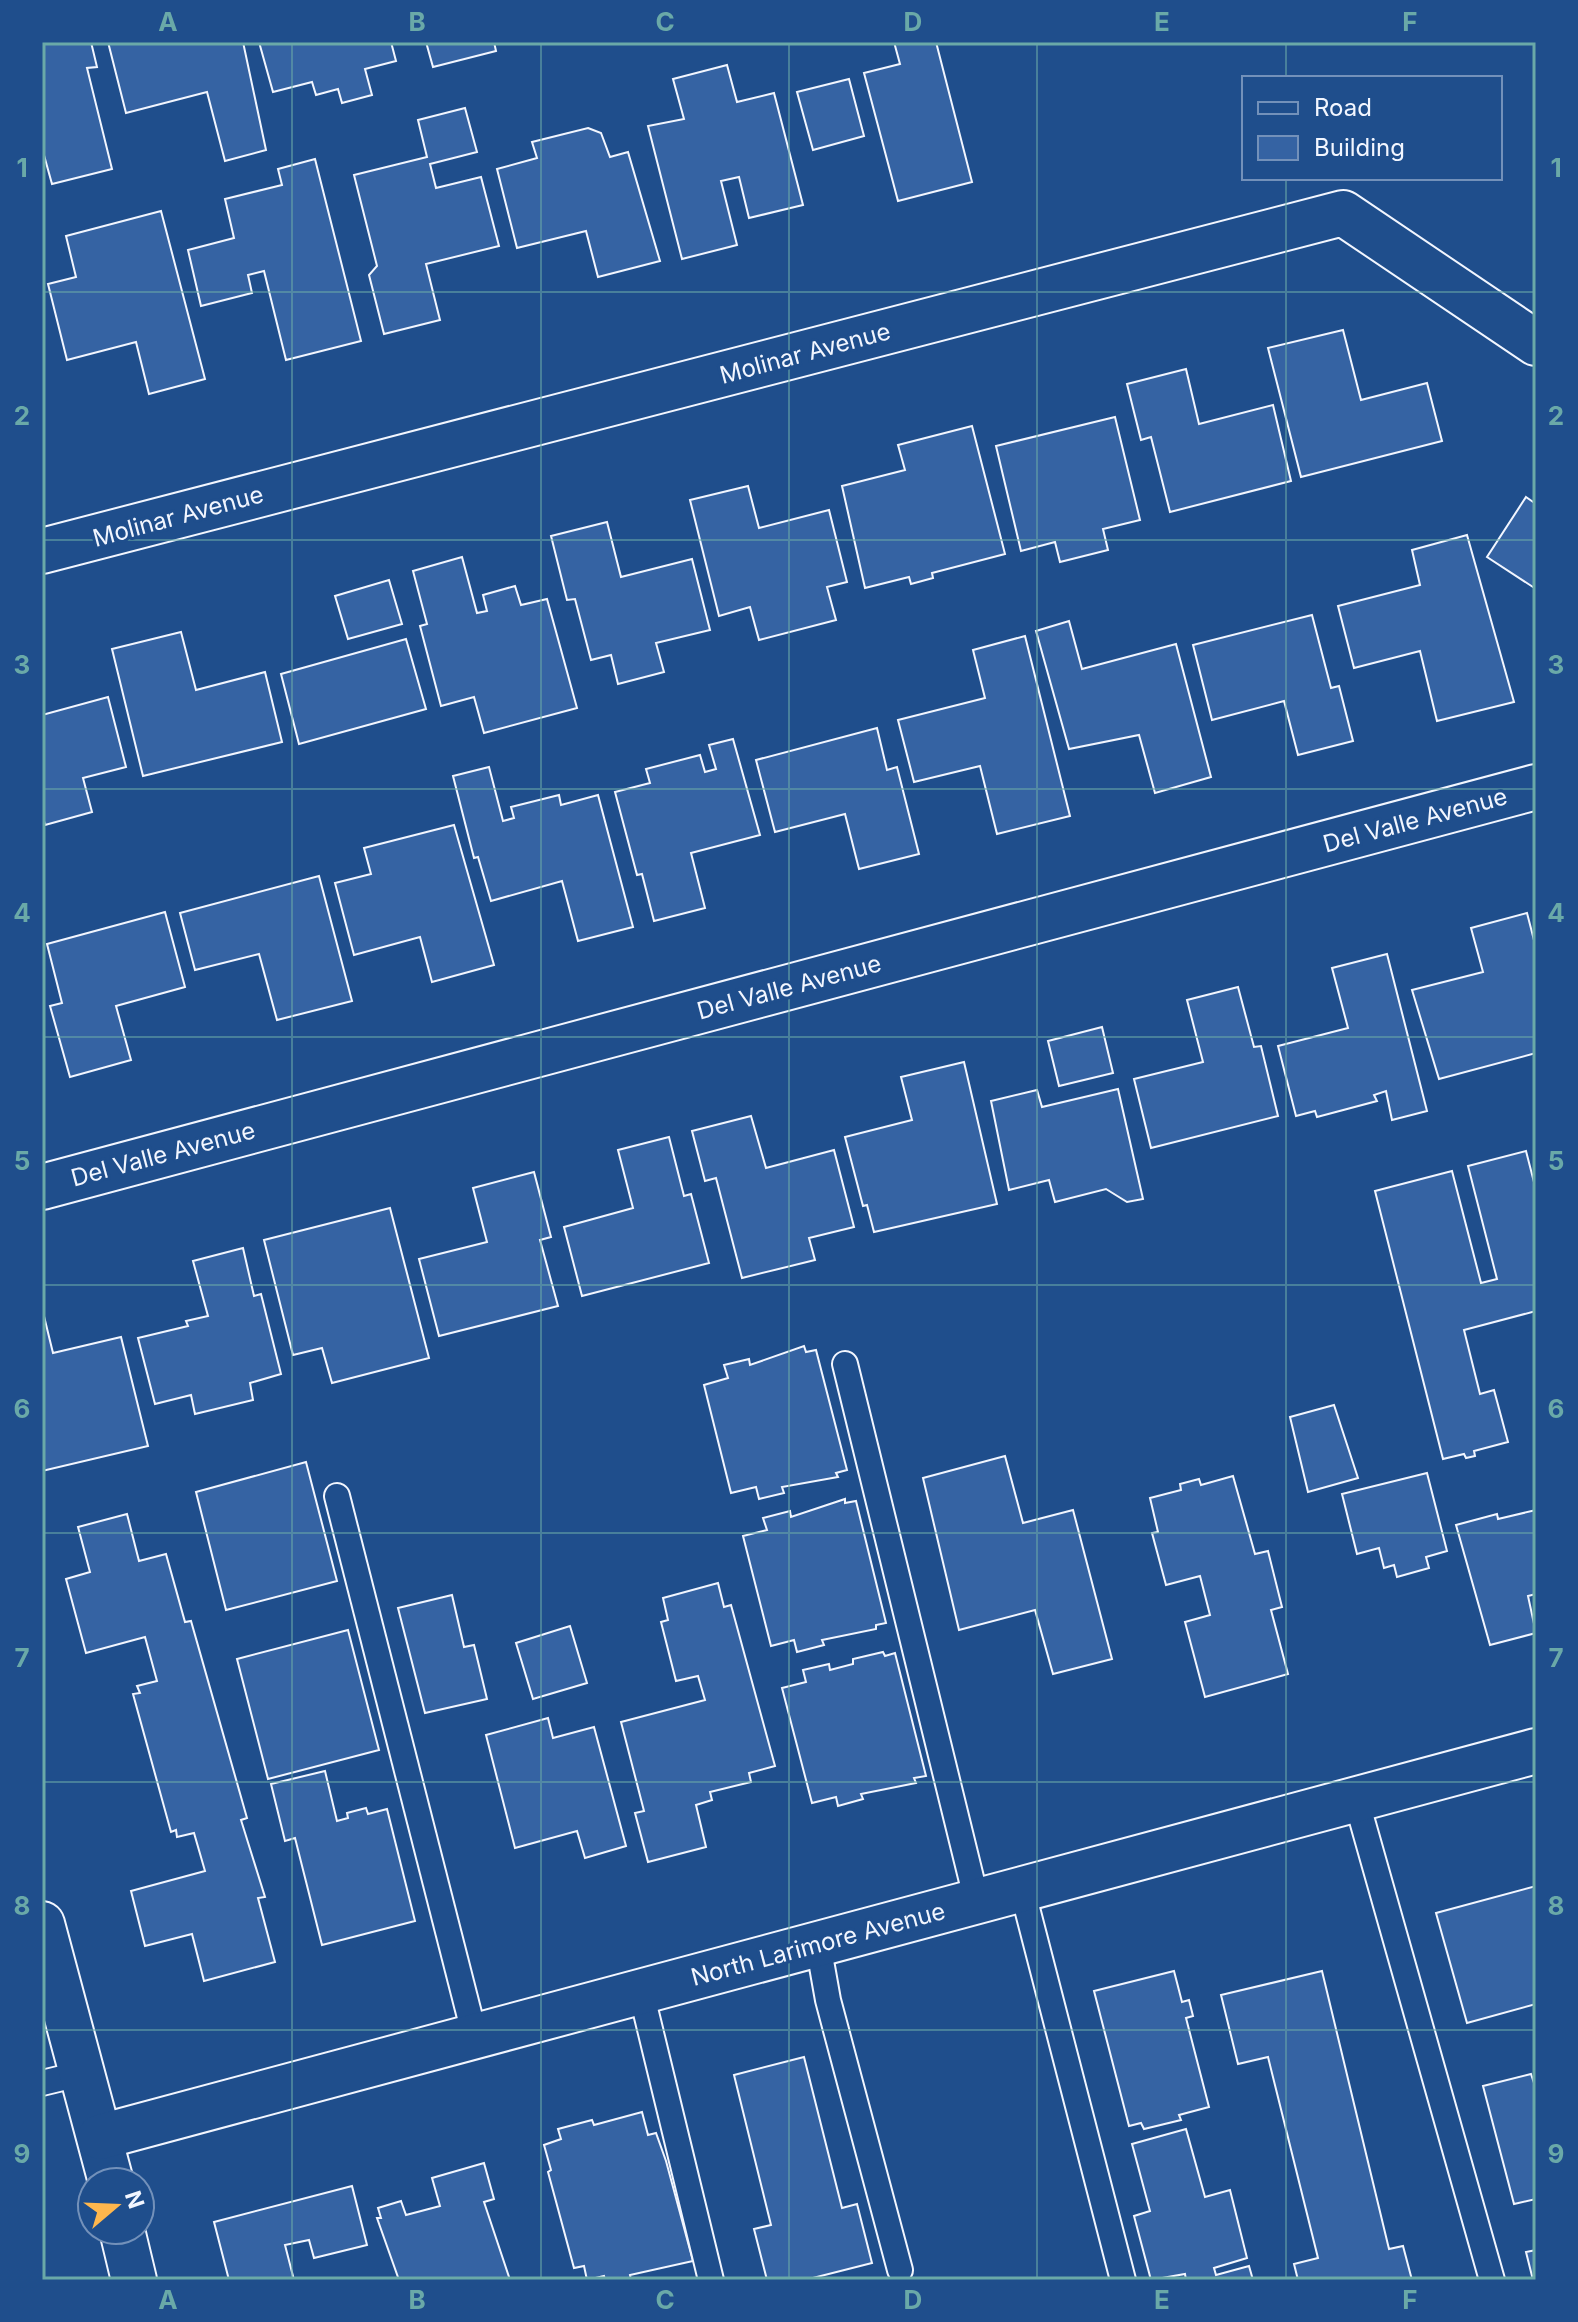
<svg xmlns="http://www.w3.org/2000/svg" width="1578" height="2322" viewBox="0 0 1578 2322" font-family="Inter,sans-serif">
  <rect width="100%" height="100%" fill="#1f4e8c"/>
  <g fill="#3563a3" stroke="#f2f6ff" stroke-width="2">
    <polygon points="42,42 91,42 97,67 87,68 112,169 52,184 42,148"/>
    <polygon points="108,42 243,42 266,150 225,161 207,92 126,113"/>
    <polygon points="259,42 391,42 396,61 365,69 372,95 342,103 338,89 316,95 312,82 273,92"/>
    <polygon points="426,42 494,42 496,51 433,67"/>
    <polygon points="894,42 936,42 972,182 898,201 864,73 900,64"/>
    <polygon points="727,65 737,102 774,93 803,205 749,218 739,177 721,181 737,245 682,259 648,126 684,119 673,79"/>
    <polygon points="849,79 864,136 813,150 797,92"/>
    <polygon points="465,108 477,152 430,164 436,188 481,177 499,246 426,264 440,320 384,334 369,275 377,266 354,175 427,157 418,120"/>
    <polygon points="588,128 601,133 610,157 628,152 660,261 598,277 586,231 517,248 497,169 537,158 532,142"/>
    <polygon points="315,159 361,341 286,360 264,271 248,275 252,293 201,306 188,250 234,238 225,199 282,185 278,169"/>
    <polygon points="161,211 205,379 149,394 136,342 67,360 48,284 76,277 66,236"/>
    <polygon points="1343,330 1361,400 1427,383 1442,441 1301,477 1268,348"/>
    <polygon points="1186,369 1199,424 1273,405 1291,481 1170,512 1151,437 1141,440 1127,384"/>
    <polygon points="1115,417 1140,520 1103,529 1108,550 1060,562 1055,542 1021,551 996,446"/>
    <polygon points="972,426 1005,554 932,573 933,578 911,584 909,577 865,588 842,486 905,470 898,445"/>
    <polygon points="748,486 759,528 829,510 847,582 827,587 836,620 759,640 750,607 719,616 690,500"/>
    <polygon points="1526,497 1536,504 1536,589 1487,557"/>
    <polygon points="607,522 621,577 692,559 710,630 656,643 664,672 618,684 611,655 591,660 575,599 567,600 551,536"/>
    <polygon points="1467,535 1514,702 1437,721 1420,651 1354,668 1338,606 1420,585 1412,550"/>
    <polygon points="462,557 477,613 487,611 483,595 515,586 521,605 547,599 577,708 484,733 474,697 441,706 420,626 427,624 413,571"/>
    <polygon points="389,580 402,624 348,639 335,596"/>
    <polygon points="1312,615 1331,688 1339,686 1353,741 1298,755 1284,701 1212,720 1193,645"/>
    <polygon points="1069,621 1082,669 1176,644 1211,777 1155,793 1139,735 1069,749 1036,631"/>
    <polygon points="181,632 196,690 265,672 282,742 143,776 112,649"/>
    <polygon points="1025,636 1070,816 997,834 980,766 914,782 898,720 985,698 973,650"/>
    <polygon points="406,639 426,709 299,744 281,674"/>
    <polygon points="108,697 126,767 83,778 92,812 45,825 42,813 42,715"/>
    <polygon points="877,728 887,770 897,767 919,854 859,869 845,814 775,832 756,760"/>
    <polygon points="733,739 760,835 691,853 705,908 654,921 642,874 637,875 615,792 650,783 646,769 700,755 705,772 716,769 709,745"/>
    <polygon points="489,767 503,821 514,818 511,807 559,795 561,805 598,795 633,927 578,941 562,881 491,901 478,857 474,858 453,776"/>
    <polygon points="454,825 494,965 432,982 420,937 354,955 335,883 371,874 364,848"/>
    <polygon points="319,876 352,1001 277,1020 259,954 195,970 180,913"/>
    <polygon points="165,912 185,987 116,1006 131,1060 70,1077 50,1006 62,1003 47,944"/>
    <polygon points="1527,913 1536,948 1536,1053 1439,1079 1412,990 1483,972 1471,928"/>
    <polygon points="1387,954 1427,1111 1392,1120 1386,1091 1374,1095 1377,1101 1317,1117 1315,1111 1296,1116 1278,1046 1348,1028 1332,968"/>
    <polygon points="1238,987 1254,1047 1261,1046 1278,1116 1151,1148 1134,1079 1203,1062 1187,1000"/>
    <polygon points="1102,1027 1113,1073 1059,1086 1048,1041"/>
    <polygon points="964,1062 997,1204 874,1232 867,1205 863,1206 845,1137 912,1120 901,1077"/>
    <polygon points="1118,1089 1143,1199 1127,1202 1106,1189 1055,1202 1049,1180 1009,1190 991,1101 1037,1090 1042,1107"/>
    <polygon points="751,1116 766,1168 834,1150 854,1227 809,1238 815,1260 742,1278 716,1178 705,1181 692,1131"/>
    <polygon points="669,1137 684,1196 691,1194 709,1263 582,1296 564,1227 633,1208 618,1150"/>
    <polygon points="1526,1151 1536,1190 1536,1311 1464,1330 1480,1394 1494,1390 1508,1442 1474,1451 1475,1456 1466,1458 1464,1454 1443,1459 1375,1191 1452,1171 1481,1283 1497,1279 1468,1166"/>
    <polygon points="534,1172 551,1237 540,1240 558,1306 439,1336 419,1259 487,1242 473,1188"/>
    <polygon points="390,1208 429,1358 332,1383 322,1348 293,1355 264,1240"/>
    <polygon points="243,1248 254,1296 261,1294 281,1374 250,1383 253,1400 195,1414 191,1395 155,1404 138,1338 188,1326 186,1321 208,1316 193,1261"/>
    <polygon points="42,1308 53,1353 121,1337 148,1446 42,1471"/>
    <polygon points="804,1346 806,1352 816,1350 847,1470 836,1473 838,1477 782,1487 784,1493 759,1499 756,1487 731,1493 704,1385 728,1378 724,1365 749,1359 750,1365"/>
    <polygon points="1334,1405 1358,1478 1308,1492 1290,1417"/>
    <polygon points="1005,1456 1023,1523 1073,1510 1112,1659 1053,1674 1035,1610 959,1630 923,1478"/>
    <polygon points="306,1462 337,1581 226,1610 196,1492"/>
    <polygon points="1427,1473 1447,1551 1426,1557 1429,1568 1397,1577 1394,1565 1384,1568 1379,1548 1357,1554 1342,1494"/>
    <polygon points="1233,1476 1255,1554 1268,1551 1282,1607 1271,1610 1288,1674 1205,1697 1185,1622 1210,1615 1200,1576 1166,1585 1152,1533 1158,1532 1150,1498 1181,1490 1180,1484 1199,1479 1201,1485"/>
    <polygon points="845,1499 845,1503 856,1501 886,1623 876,1625 876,1629 822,1640 824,1645 797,1652 794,1640 771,1646 743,1536 767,1530 763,1518 790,1511 791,1517"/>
    <polygon points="1536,1510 1536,1594 1528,1596 1536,1633 1490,1645 1456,1525 1497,1514 1498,1519"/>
    <polygon points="127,1514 139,1561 166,1554 185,1622 191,1621 247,1818 241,1820 265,1897 258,1898 275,1962 204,1981 192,1934 145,1946 131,1891 205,1871 194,1833 177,1837 176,1830 171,1832 133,1694 140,1693 137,1686 157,1681 145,1637 86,1653 66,1579 90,1572 78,1527"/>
    <polygon points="718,1583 724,1607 731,1605 775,1766 749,1773 751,1782 710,1792 712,1800 696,1805 706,1847 648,1862 635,1813 644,1811 621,1722 705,1700 698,1676 676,1681 661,1622 668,1620 663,1598"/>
    <polygon points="452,1595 464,1647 474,1645 487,1699 425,1713 398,1608"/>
    <polygon points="570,1626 587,1683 533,1699 516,1643"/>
    <polygon points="348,1630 379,1750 268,1779 237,1659"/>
    <polygon points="883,1652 885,1656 895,1653 926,1776 914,1778 916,1783 861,1794 863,1799 838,1806 836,1797 812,1803 782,1688 806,1682 803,1670 829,1664 830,1670 853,1664 853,1659"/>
    <polygon points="548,1718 553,1738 594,1727 626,1846 585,1858 577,1831 515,1848 486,1735"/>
    <polygon points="325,1771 337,1821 348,1818 347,1813 366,1808 368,1814 387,1809 415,1921 322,1945 295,1838 285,1841 271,1784"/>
    <polygon points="1536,1886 1536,2004 1467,2023 1436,1913"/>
    <polygon points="1174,1971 1182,2002 1189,2000 1193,2016 1186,2018 1209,2107 1179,2115 1181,2120 1144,2129 1141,2123 1129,2126 1094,1991"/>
    <polygon points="1322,1971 1389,2249 1403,2246 1412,2280 1298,2280 1294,2264 1318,2258 1268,2057 1238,2064 1221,1995"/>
    <polygon points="804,2057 842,2208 857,2204 872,2263 805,2280 767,2280 754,2229 771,2225 734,2075"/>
    <polygon points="1531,2074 1536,2089 1536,2199 1514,2204 1483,2086"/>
    <polygon points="642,2112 648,2135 656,2133 666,2161 693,2261 630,2275 631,2280 605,2280 604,2276 587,2280 584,2266 574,2268 548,2172 551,2170 544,2145 561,2139 558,2129 592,2120 594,2125"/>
    <polygon points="1186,2129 1205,2197 1230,2190 1247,2258 1214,2268 1216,2275 1249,2266 1253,2280 1186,2280 1185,2274 1151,2280 1134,2216 1150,2211 1132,2144"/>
    <polygon points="484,2163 494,2199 484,2202 510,2280 399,2280 377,2218 381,2218 378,2208 401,2201 406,2215 440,2206 432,2178"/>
    <polygon points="352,2186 367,2245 314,2258 309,2240 285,2245 294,2280 229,2280 214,2222"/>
    <polygon points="1536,2250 1536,2280 1533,2280 1526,2252"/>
  </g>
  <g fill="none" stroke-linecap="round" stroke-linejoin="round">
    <g stroke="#f2f6ff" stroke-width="28">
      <g id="lane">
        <polyline points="845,1364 977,1902"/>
        <polyline points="337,1496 475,2037"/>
        <polyline points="1356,1799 1492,2280"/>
        <polyline points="1022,1889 1123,2280"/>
        <polyline points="818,1944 828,2000 900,2270"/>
        <polyline points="641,1992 711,2280"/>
        <polyline points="42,2083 83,2073"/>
      </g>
    </g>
    <g stroke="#f2f6ff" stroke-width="48">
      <g id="street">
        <polyline points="42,551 1343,213 1536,343"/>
        <polyline points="42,1187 1536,787"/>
        <polyline points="42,1924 111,2182"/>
        <polyline points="100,2137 1536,1751"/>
        <polyline points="122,2230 134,2280"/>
      </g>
    </g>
    <use href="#lane" stroke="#1f4e8c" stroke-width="24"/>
    <use href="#street" stroke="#1f4e8c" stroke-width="44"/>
  </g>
  <path fill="none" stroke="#6aa9a8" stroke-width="2" stroke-opacity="0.55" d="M292,42V2280M541,42V2280M789,42V2280M1037,42V2280M1286,42V78M1286,178V2280M42,292H1536M42,540H1536M42,789H1536M42,1037H1536M42,1285H1536M42,1533H1536M42,1782H1536M42,2030H1536"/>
  <g text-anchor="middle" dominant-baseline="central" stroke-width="6" stroke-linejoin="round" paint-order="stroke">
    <g font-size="24" fill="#f2f6ff" stroke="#1f4e8c">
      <text transform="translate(805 353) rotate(-15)">Molinar Avenue</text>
      <text transform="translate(178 516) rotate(-15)">Molinar Avenue</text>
      <text transform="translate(1415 820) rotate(-15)">Del Valle Avenue</text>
      <text transform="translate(789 987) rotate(-15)">Del Valle Avenue</text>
      <text transform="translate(163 1154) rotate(-15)">Del Valle Avenue</text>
      <text transform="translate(818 1944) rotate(-15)">North Larimore Avenue</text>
    </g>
  </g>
  <rect width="1578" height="2322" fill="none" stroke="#1f4e8c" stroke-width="88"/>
  <rect x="1242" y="76" width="260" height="104" fill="#1f4e8c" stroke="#7391ba" stroke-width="2"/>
  <rect x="1258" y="102" width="40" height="12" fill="#1f4e8c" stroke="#7391ba" stroke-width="2"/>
  <text x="1314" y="116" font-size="24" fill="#f2f6ff">Road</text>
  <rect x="1258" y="136" width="40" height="24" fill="#3563a3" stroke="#7391ba" stroke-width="2"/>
  <text x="1314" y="156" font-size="24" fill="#f2f6ff">Building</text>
  <g transform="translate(116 2206) rotate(71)"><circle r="38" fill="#1f4e8c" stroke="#7391ba" stroke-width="2"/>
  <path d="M0-6L14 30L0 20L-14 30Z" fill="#ffb74d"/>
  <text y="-12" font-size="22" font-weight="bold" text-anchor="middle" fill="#f2f6ff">N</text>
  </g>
  <rect x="44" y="44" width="1490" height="2234" fill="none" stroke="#6aa9a8" stroke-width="3"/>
  <g font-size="26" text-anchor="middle" font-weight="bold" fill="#6aa9a8">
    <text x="168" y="31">A</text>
    <text x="417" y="31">B</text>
    <text x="665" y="31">C</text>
    <text x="913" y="31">D</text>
    <text x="1162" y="31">E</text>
    <text x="1410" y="31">F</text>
    <text x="22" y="177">1</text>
    <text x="1556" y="177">1</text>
    <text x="22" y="425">2</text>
    <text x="1556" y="425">2</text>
    <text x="22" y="674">3</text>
    <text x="1556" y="674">3</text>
    <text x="22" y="922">4</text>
    <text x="1556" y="922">4</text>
    <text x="22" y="1170">5</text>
    <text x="1556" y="1170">5</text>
    <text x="22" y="1418">6</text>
    <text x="1556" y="1418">6</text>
    <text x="22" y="1667">7</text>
    <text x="1556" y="1667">7</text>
    <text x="22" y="1915">8</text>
    <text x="1556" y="1915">8</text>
    <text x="22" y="2163">9</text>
    <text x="1556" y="2163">9</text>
    <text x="168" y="2309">A</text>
    <text x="417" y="2309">B</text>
    <text x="665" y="2309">C</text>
    <text x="913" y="2309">D</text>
    <text x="1162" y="2309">E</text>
    <text x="1410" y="2309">F</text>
  </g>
</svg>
